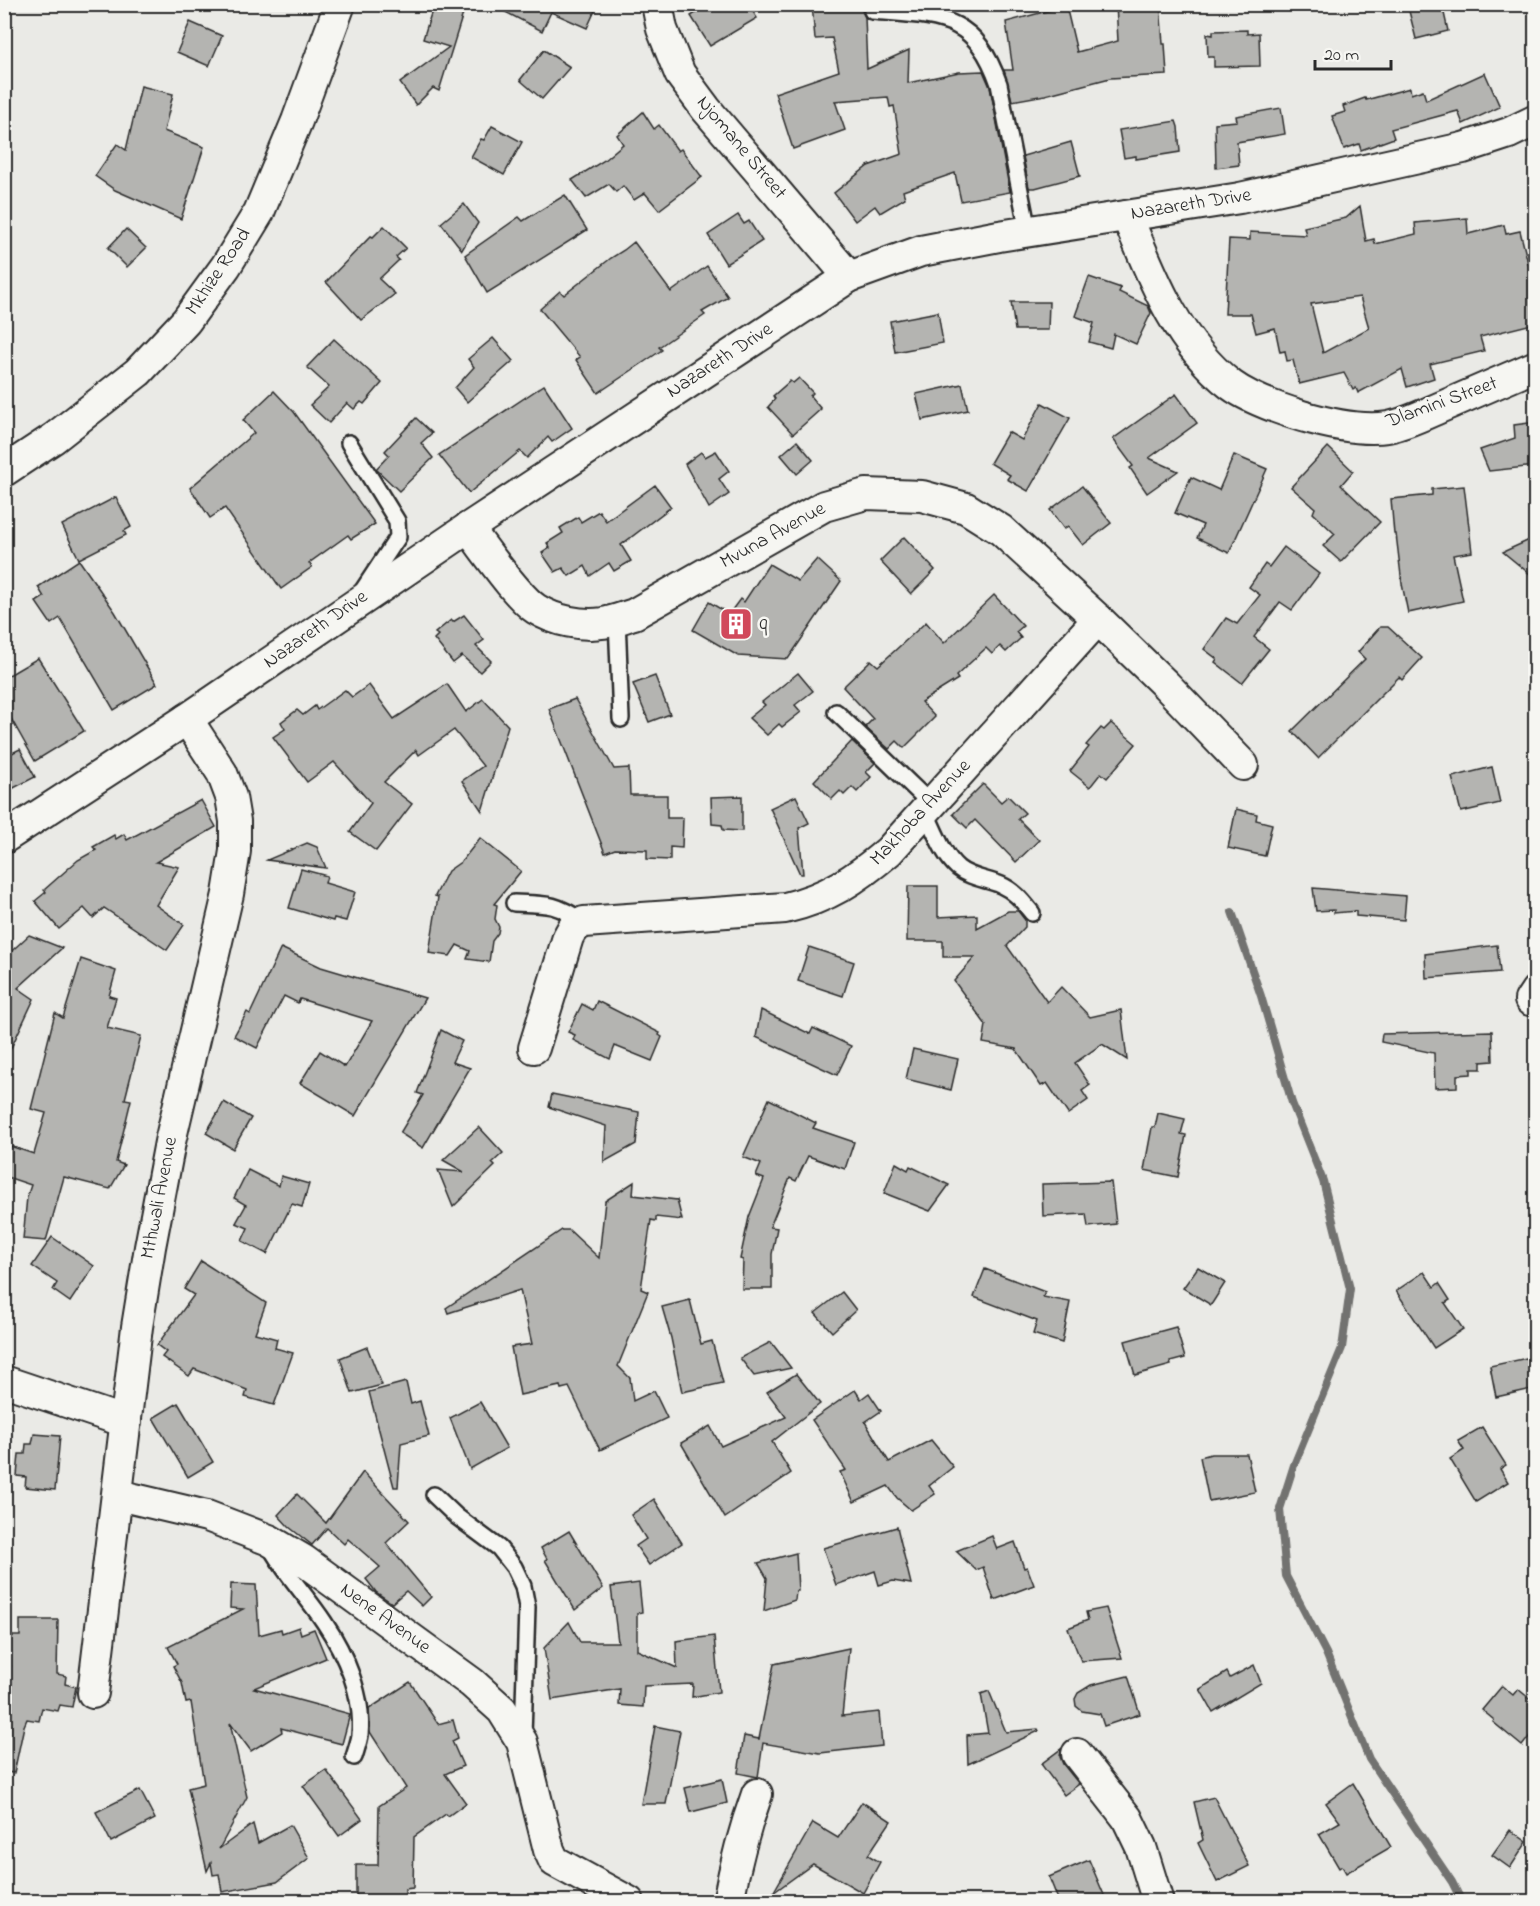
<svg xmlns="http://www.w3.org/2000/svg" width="1540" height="1906" viewBox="0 0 1540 1906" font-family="'Indie Flower',sans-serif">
  <rect width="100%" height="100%" fill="#eaeae6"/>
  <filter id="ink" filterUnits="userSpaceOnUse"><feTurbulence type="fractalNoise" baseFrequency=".0167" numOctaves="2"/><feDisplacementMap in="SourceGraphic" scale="12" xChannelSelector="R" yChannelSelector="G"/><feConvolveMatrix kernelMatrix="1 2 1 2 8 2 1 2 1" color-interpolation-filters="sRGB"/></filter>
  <g filter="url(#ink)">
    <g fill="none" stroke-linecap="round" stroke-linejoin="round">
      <polyline stroke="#727270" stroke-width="8" points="1232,912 1261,996 1292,1103 1323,1181 1350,1289 1342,1348 1294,1465 1280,1509 1286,1576 1326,1653 1369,1759 1452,1882 1462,1902"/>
    </g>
    <g fill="#b4b4b1" stroke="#2b2b2b" stroke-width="1.5" fill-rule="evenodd">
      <polygon points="434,4 466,4 439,91 433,88 416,105 400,83 449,47 423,39"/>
      <polygon points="490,4 598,4 587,28 551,12 542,31"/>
      <polygon points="710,4 748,4 757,18 710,46 691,16"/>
      <polygon points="812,4 865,4 862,11 865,17 867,69 909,50 908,83 959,72 983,71 990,87 1010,192 961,201 955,173 903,191 905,198 880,213 875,206 855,221 834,193 868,166 902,154 894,106 890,107 888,97 835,101 845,130 793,149 775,93 839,71 832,38 815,39"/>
      <polygon points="1116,4 1160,4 1163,44 1165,44 1167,75 1110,78 1045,95 1012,101 1004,70 1013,70 1006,22 1066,6 1077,52 1118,41"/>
      <polygon points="1419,4 1442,4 1448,31 1416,39 1408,7"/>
      <polygon points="190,22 222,36 209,66 177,52"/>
      <polygon points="1247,30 1247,34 1259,33 1260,66 1214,67 1214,57 1208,57 1207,34 1213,35 1213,31"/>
      <polygon points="544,50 570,67 542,99 520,80"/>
      <polygon points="1485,73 1500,107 1463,124 1458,111 1391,129 1394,138 1361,150 1359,144 1344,149 1332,116 1345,112 1343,106 1365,98 1366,100 1410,88 1411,94 1423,90 1426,100"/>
      <polygon points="141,86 173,94 164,131 204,147 181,219 115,190 95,176 117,144 126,150"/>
      <polygon points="1281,108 1285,134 1237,142 1239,165 1216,168 1215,123 1237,121 1236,116"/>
      <polygon points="643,112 654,129 659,125 678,151 681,149 702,177 659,210 645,193 634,200 623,186 616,192 609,184 586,198 572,180 603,161 623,144 617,135"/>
      <polygon points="1176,121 1178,127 1180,152 1136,159 1136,156 1124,158 1119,130"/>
      <polygon points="492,126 522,142 504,175 471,157 481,139 484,140"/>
      <polygon points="1071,142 1080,176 1035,188 1029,188 1023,156"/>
      <polygon points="565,195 587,230 487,293 465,255 519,217 523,221"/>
      <polygon points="464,204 478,223 462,250 441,223"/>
      <path d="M1360,206L1366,241L1374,239L1375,244L1416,234L1415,223L1467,218L1468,234L1504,225L1506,234L1520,231L1536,295V323L1480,337L1484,351L1430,364L1434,378L1407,387L1402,369L1358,393L1356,388L1353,390L1344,373L1299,384L1293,360L1287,361L1285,351L1280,352L1275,328L1256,333L1251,314H1225L1229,239L1250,240V232L1306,235L1304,227L1346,218ZM1360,297L1369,328L1323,353L1311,304Z"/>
      <polygon points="738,215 744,224 749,221 762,241 726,264 708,235"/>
      <polygon points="384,226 406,248 396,257 399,260 379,279 395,294 361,320 326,282 371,236 373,237"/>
      <polygon points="126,229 146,248 127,267 108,248"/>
      <polygon points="634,242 671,292 707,266 728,297 702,312 705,315 659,347 662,350 598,393 576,360 580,357 540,309 560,291 564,295 611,258 624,250"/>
      <polygon points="1089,277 1121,288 1119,292 1148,306 1151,313 1136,344 1114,334 1111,348 1089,342 1094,323 1075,316"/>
      <polygon points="1011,302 1049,302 1048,330 1015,330"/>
      <polygon points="938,312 943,343 895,352 890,321"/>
      <polygon points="493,338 513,361 467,402 455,388 474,367 468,359"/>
      <polygon points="334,339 382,383 364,404 361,402 354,409 347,403 329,423 310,405 329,387 307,367"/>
      <polygon points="799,378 813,393 810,396 821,409 793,434 768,407 775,399 773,396 790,381 793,383"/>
      <polygon points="962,384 968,410 922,420 916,394"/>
      <polygon points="544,385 572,428 552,442 548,437 527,458 520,451 469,493 439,455"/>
      <polygon points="274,391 294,412 375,524 351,539 348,535 309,563 312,567 281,589 225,508 210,518 190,488 254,433 243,420"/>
      <polygon points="1176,394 1197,423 1149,458 1178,471 1147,493 1130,468 1133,466 1113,439"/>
      <polygon points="1042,403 1070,418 1028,491 1007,479 1010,475 990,463 1008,432 1022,440"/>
      <polygon points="416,418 432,433 421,443 433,458 399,491 376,469 389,455 385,451"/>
      <polygon points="1536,422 1536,466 1489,471 1480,450 1515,438 1514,425"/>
      <polygon points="797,441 813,460 797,474 781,455"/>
      <polygon points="1328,447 1353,471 1341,485 1380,522 1341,562 1323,546 1335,534 1313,513 1315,508 1291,487"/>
      <polygon points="716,451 729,471 719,479 729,494 709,508 685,464 701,452 705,457"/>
      <polygon points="1234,455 1267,469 1229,553 1197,538 1203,525 1175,513 1191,477 1219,490"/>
      <polygon points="655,485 671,507 621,545 631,561 614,571 609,563 590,576 585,566 569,576 563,568 555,572 542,553 550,548 547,543 563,533 560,528 578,517 581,522 599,511 606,521"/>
      <polygon points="1082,486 1111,523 1083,545 1068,526 1064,529 1050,510"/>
      <polygon points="1464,486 1472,552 1453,555 1463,601 1408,613 1402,584 1396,534 1394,534 1391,499 1432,495 1432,489"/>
      <polygon points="116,497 131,527 124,531 126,535 79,559 62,525"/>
      <polygon points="904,537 935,570 911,594 880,561"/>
      <polygon points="1536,537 1536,579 1503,552"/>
      <polygon points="1284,547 1319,574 1292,610 1280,602 1254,637 1269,649 1242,683 1215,662 1217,659 1204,649 1226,618 1237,624 1260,595 1249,587 1265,564 1269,567"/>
      <polygon points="817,559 841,581 788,659 738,656 693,630 709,602 729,614 740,599 744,602 769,564 798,581"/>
      <polygon points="79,560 115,612 157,684 114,710 60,618 51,624 36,602 44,597 38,587"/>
      <polygon points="994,595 1023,626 1016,632 1021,638 1006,652 1000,646 992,654 986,648 956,676 958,679 921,702 935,717 904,748 897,741 889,749 865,727 873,719 843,687 871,660 878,666 926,622 944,643"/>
      <polygon points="464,615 484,640 476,646 491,661 480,672 462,656 453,663 434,639 438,635 435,633 451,620 453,622"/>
      <polygon points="1380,627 1388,627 1422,658 1402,680 1399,677 1318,758 1292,731 1365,659 1358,652"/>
      <polygon points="38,658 84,731 35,761 4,706 4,678"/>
      <polygon points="798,673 813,691 795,705 801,712 782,727 779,724 767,735 749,718 765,705 762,702"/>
      <polygon points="655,676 670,714 649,722 633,684"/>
      <polygon points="447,684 466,712 483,699 508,726 482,811 462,781 483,766 454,730 419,755 416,750 384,782 412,804 376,851 350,832 371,803 334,762 307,782 273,737 285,729 281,722 297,710 303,715 315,706 317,710 345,690 352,697 369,685 394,719"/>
      <polygon points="575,699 614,769 629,768 630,795 667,795 667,818 683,818 682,848 670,847 670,860 647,859 647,850 615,849 605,853 549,709"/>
      <polygon points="1111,723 1136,744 1107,778 1101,773 1090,787 1070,771 1089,747 1086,745 1101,728 1104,730"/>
      <polygon points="852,741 875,763 866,772 871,777 857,792 852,787 844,795 840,791 832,799 814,781"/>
      <polygon points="20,749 35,777 4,793 4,757"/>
      <polygon points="1492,767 1500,803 1461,812 1452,777"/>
      <polygon points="983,784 1001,802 1008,796 1025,813 1018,819 1039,840 1016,862 975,820 967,828 953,814"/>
      <polygon points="742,796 742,831 723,830 722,825 712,824 711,797"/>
      <polygon points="796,796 809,823 799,828 803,874 800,874 770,808"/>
      <polygon points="201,800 216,827 156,862 179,867 156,905 184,925 167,950 104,908 93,918 84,908 59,929 35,901 46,892 44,890 78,860 96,850 93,847 114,835 116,839 124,834 127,840"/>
      <polygon points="1236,809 1257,814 1256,820 1272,824 1265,856 1228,848"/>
      <polygon points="480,838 521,871 494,904 497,905 495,919 499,927 498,933 492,941 489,962 467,959 470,951 457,945 450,956 429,953 438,897 435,896 448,871 462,861"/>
      <polygon points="307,843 317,847 326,868 267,860"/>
      <polygon points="301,869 327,876 325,883 355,892 346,921 334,918 333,921 289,908"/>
      <polygon points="908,886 938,886 938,917 977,915 977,928 1008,911 1018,911 1025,920 1025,927 1007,946 1047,1002 1061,987 1090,1017 1121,1010 1127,1060 1102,1044 1075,1063 1090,1085 1082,1091 1088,1100 1068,1114 1047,1083 1041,1086 1016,1049 983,1043 986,1025 954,981 975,957 943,957 943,941 907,941"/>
      <polygon points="1313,888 1406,896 1404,920 1356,916 1356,911 1334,913 1334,910 1316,911"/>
      <polygon points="29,935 62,948 18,988 34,999 4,1063 4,958"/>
      <polygon points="1497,945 1500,972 1426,978 1425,954"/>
      <polygon points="809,947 854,962 843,996 798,981"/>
      <polygon points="281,948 321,967 425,998 355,1116 300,1083 320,1051 345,1067 372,1021 300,999 298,1003 284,996 257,1048 234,1036 247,1012 250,1014"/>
      <polygon points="81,959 116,971 109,996 116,998 107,1028 141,1036 125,1099 131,1100 116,1162 124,1165 110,1189 64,1177 46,1241 23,1239 27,1197 31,1185 4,1176 4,1144 34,1154 46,1113 31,1109 55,1013 63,1018"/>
      <polygon points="597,1001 660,1033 659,1035 662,1037 652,1061 615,1046 610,1059 573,1040 575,1035 568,1032 582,1004 593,1010"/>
      <polygon points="761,1010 810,1034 813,1028 851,1046 837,1075 756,1037"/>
      <polygon points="441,1030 462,1041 452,1062 470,1068 423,1148 400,1133 423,1095 417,1093"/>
      <polygon points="1492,1031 1493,1061 1481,1062 1481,1069 1471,1069 1471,1074 1457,1075 1457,1087 1435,1088 1434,1053 1381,1042 1382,1034"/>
      <polygon points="913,1049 958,1059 951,1090 906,1079"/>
      <polygon points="552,1094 639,1112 636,1144 604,1162 606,1126 549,1107"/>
      <polygon points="769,1099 816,1123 813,1128 854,1142 845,1169 808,1156 796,1181 790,1178 770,1227 777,1228 772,1254 772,1289 742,1289 743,1260 740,1259 749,1217 764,1179 756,1176 761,1164 743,1157"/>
      <polygon points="224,1102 251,1118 233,1149 206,1133"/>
      <polygon points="1158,1113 1185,1119 1181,1134 1186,1135 1178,1177 1144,1170 1152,1127 1155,1127"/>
      <polygon points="479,1127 503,1153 492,1163 495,1166 453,1207 438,1170 464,1172 443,1160"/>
      <polygon points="896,1163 908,1170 910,1166 949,1185 930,1211 884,1193"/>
      <polygon points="248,1170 279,1186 281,1176 309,1184 302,1207 292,1204 267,1254 242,1241 248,1228 236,1223 246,1205 234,1198"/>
      <polygon points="634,1182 633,1195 677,1200 682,1220 656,1217 656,1221 651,1220 641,1289 648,1292 618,1366 630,1378 633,1401 654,1391 667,1418 600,1450 569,1387 561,1389 560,1386 520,1395 511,1347 532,1344 520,1290 448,1313 446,1308 562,1230 569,1230 599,1258 605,1201"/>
      <polygon points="1111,1182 1116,1224 1088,1227 1086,1214 1043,1216 1042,1184"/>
      <polygon points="52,1237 94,1266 70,1302 53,1290 57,1283 32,1266"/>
      <polygon points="201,1261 266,1303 255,1333 277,1339 275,1348 293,1353 274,1405 245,1397 247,1390 194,1369 189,1376 162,1357 166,1352 157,1345 194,1295 184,1289"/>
      <polygon points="1198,1267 1225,1283 1211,1305 1183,1288"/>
      <polygon points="985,1269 1045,1292 1043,1297 1070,1302 1062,1343 1033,1334 1037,1321 974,1297"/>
      <polygon points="1424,1272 1434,1287 1439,1283 1450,1300 1445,1303 1463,1329 1434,1348 1396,1291"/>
      <polygon points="842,1292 856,1310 832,1332 815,1313"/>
      <polygon points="690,1300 701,1344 712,1341 723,1383 682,1392 671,1338 662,1307"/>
      <polygon points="1176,1327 1185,1358 1170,1362 1171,1365 1135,1375 1125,1341"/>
      <polygon points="771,1342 791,1368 754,1376 740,1358"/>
      <polygon points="367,1347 382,1385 352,1393 340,1358"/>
      <polygon points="1536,1356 1536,1388 1496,1397 1490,1366"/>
      <polygon points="796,1374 820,1404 772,1442 791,1473 725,1518 681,1443 710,1426 721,1446 786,1417 767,1392"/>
      <polygon points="406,1382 411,1404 420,1401 429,1436 401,1443 398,1487 394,1487 369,1392"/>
      <polygon points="855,1390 861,1399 869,1393 881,1411 865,1422 889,1462 931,1440 953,1467 929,1486 935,1494 911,1510 897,1498 888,1486 854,1502 840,1472 846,1470 812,1420"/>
      <polygon points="480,1402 507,1448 470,1469 450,1418"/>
      <polygon points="178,1403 213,1462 188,1477 153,1418"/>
      <polygon points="1482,1427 1506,1465 1500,1469 1508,1482 1476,1502 1450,1459 1464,1450 1458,1441"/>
      <polygon points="34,1434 60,1436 55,1490 25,1487 26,1477 17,1476 19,1454 25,1454 26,1444 32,1444"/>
      <polygon points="1211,1454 1247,1454 1255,1492 1209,1501 1200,1457"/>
      <polygon points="363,1472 409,1521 386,1543 431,1597 422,1606 406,1591 392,1603 376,1592 366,1579 380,1567 348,1539 344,1544 327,1528 312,1545 289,1527 278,1515 297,1494 326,1523"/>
      <polygon points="654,1499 682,1543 649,1565 636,1546 646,1539 631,1515"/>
      <polygon points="897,1527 911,1584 893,1581 879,1585 875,1571 836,1585 823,1548"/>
      <polygon points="569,1531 603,1588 575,1610 545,1560 547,1559 541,1548"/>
      <polygon points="992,1536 997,1549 1015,1542 1024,1568 1027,1567 1034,1585 994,1600 983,1567 976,1570 956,1551"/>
      <polygon points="796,1553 798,1591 796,1591 795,1600 764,1611 767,1578 758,1563"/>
      <polygon points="639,1583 642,1612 637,1613 637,1650 677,1668 676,1641 714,1636 719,1692 692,1697 693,1684 644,1686 643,1707 619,1705 620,1689 552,1700 544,1648 569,1622 580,1642 618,1642 611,1587"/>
      <polygon points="231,1584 256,1585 259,1635 281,1629 282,1633 299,1627 301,1634 314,1629 326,1658 254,1688 350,1714 342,1744 281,1728 282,1732 251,1751 230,1723 247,1797 219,1849 253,1824 258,1843 290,1825 309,1858 277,1882 222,1892 219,1874 213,1875 211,1863 207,1871 188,1788 204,1784 191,1702 186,1703 182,1683 173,1666 177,1664 168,1647 243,1609 230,1608"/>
      <polygon points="1106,1608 1122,1658 1081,1661 1068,1628 1088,1620 1086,1612"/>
      <polygon points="20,1620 58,1620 57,1674 66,1676 65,1684 76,1687 72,1707 60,1705 58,1711 42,1708 39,1721 27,1719 24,1726 14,1773 4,1772 4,1693 11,1666 4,1666 4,1636 20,1636"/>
      <polygon points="849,1648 842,1716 879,1712 882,1746 820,1753 763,1743 758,1777 738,1773 744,1736 759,1739 774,1664"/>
      <polygon points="1254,1665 1261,1683 1213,1712 1200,1689 1227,1672 1230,1678"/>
      <polygon points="1128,1676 1140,1714 1104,1726 1100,1714 1082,1711 1076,1706 1075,1699 1078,1693 1091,1685"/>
      <polygon points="410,1682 438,1724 453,1720 458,1738 452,1741 463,1766 445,1774 466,1803 448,1816 446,1814 414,1837 413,1888 405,1889 405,1902 356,1902 356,1865 378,1865 379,1806 406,1788 370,1732 369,1709"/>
      <polygon points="1502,1686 1513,1695 1518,1689 1536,1704 1536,1728 1522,1746 1493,1722 1494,1720 1482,1710"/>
      <polygon points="989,1691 1006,1732 1038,1729 1039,1731 968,1764 967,1735 988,1733 981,1694"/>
      <polygon points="655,1726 680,1731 666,1804 641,1804"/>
      <polygon points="1061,1749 1060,1757 1063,1764 1079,1784 1064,1795 1041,1764"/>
      <polygon points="326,1770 362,1819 339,1836 303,1786"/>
      <polygon points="722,1779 727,1803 691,1812 685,1788"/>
      <polygon points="1353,1783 1391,1847 1346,1873 1342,1866 1339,1868 1319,1834 1340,1822 1326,1803"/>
      <polygon points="140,1790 155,1819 111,1842 96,1812"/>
      <polygon points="1214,1797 1249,1866 1217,1882 1198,1843 1203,1840 1194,1802"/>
      <polygon points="862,1802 891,1821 868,1855 880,1862 863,1893 813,1864 773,1893 813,1823 838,1838"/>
      <polygon points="1510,1830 1527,1842 1510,1868 1492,1855"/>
      <polygon points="1089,1860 1107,1902 1059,1902 1049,1877"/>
    </g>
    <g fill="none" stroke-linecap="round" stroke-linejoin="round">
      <g stroke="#2b2b2b" stroke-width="20">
        <g id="service">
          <path d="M872,11C938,17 974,12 999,84L1028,231"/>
          <polyline points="349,443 397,521 398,537 363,590"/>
          <polyline points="617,619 621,719"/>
          <polyline points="836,712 931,804"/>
          <path d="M925,811C934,829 942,854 958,868C970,878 987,879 1001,885C1015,891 1023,902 1032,913"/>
          <path d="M514,903C548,904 555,903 584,922"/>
          <polyline points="434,1495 456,1516 499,1548 514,1567 523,1586 527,1607 523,1736"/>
          <path d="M270,1546C285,1574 307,1596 324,1622C345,1653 364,1696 360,1735C359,1742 356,1750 354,1757"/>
        </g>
      </g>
      <g stroke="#2b2b2b" stroke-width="34">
        <g id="minor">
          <polyline points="657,4 662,29 680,74 706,109 849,277"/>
          <path d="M1127,216C1152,277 1177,343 1231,385C1250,399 1279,409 1302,416C1326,423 1362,431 1388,427C1405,424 1423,415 1439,408C1471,394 1503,380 1536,366"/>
          <polyline points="4,471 54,438 138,372 186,321 226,266 259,212 297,121 340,4"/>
          <path d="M468,528C484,548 516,596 536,609C555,621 582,626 603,623C614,621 624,617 634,614L824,506L866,494L922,496L966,508L1001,530L1098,619L1166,685L1243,765"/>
          <polyline points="4,838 187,719 468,528 849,277 921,251 999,236 1240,198 1463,148 1509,133 1536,120"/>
          <polyline points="1530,1000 1536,991"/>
          <path d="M534,1048L568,937L573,928L584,922L785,908C828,898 856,879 889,851L1098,619"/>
          <polyline points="4,1381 126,1422"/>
          <polyline points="118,1495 207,1516 269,1540 303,1560 472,1683 502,1710 522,1742 549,1850 554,1861 629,1902"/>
          <polyline points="93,1693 137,1327 150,1247 170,1142 228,894 235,851 235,821 231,797 222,773 187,719"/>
          <polyline points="1077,1754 1127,1818 1141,1847 1158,1902"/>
          <path d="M728,1902C735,1864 744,1830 757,1794"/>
        </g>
      </g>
      <use href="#service" stroke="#f6f6f2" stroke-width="15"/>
      <use href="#minor" stroke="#f6f6f2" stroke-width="30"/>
    </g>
  </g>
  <defs>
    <g id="building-square" transform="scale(1.725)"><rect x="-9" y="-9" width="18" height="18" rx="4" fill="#d1495b" stroke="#f6f6f2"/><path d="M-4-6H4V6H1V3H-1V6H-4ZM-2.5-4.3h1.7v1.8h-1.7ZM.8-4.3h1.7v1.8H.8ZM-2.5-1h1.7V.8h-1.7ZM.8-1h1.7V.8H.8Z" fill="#fff"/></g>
  </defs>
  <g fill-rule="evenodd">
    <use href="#building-square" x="736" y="624"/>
  </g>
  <g text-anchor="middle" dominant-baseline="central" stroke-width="5" stroke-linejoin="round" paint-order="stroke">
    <g font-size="20" fill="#2b2b2b" stroke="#f6f6f2">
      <text transform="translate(741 148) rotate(50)">Njomane Street</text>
      <text transform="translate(1191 205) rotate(-9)">Nazareth Drive</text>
      <text transform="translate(219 272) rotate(-56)">Mkhize Road</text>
      <text transform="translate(720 361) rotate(-33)">Nazareth Drive</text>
      <text transform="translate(1442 403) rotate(-20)">Dlamini Street</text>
      <text transform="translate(773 536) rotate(-29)">Mvuna Avenue</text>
      <text transform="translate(316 630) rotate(-35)">Nazareth Drive</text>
      <text transform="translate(921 813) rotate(-47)">Makhoba Avenue</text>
      <text transform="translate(160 1198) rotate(-79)">Mthwali Avenue</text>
      <text transform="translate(385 1619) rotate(36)">Nene Avenue</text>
    </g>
    <g font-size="20" fill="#2b2b2b" stroke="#f6f6f2" text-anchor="start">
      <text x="759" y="624">q</text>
    </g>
  </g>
  <rect width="1540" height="1906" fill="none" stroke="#f6f6f2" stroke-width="24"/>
  <rect x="12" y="12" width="1516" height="1882" fill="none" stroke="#2b2b2b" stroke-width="2" filter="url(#ink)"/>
  <path d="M1315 60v9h76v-9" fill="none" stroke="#2b2b2b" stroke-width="3"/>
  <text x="1324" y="60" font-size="18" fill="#2b2b2b" stroke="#f6f6f2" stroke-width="4.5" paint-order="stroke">20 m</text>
</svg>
